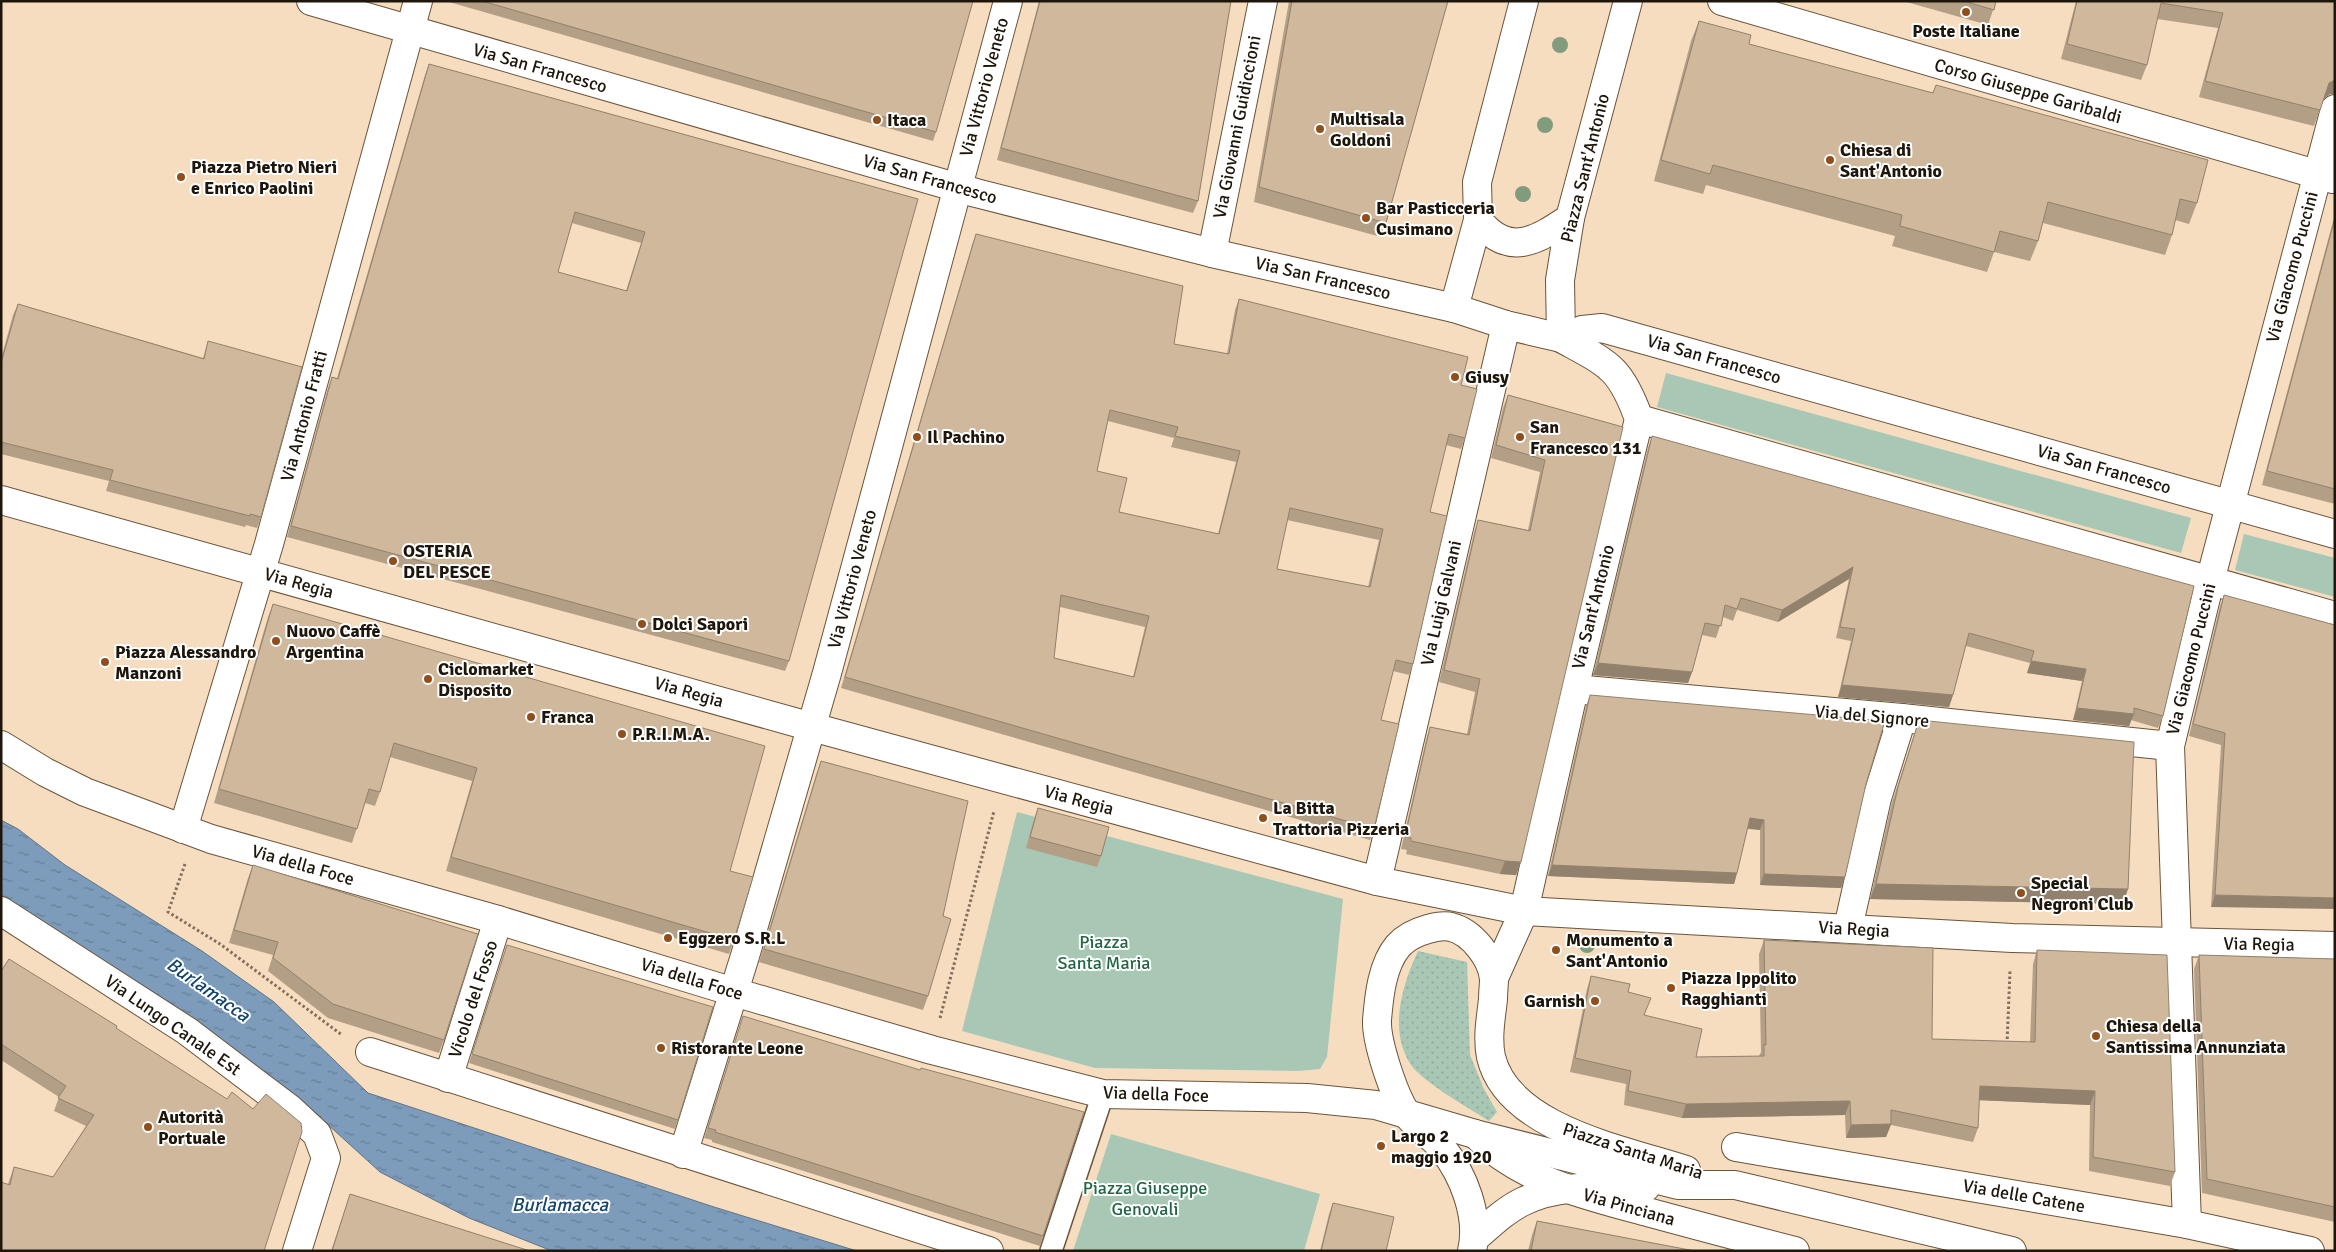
<svg xmlns="http://www.w3.org/2000/svg" width="2336" height="1252" viewBox="0 0 2336 1252" font-family="Signika,sans-serif">
  <defs>
    <pattern id="grass-dots" width="8" height="8" patternUnits="userSpaceOnUse" patternTransform="scale(1.25)"><rect width="8" height="8" fill="#a8c7b4"/><path d="M2 2h.1M6 6h.1" fill="none" stroke="#90aa99" stroke-width="1.8" stroke-linecap="round"/></pattern>
    <pattern id="water-ripples" width="26" height="14" patternUnits="userSpaceOnUse" patternTransform="scale(1.25)"><rect width="26" height="14" fill="#7d9cbb"/><path d="M2 4q2-2 4 0t4 0M15 11q2-2 4 0t4 0" fill="none" stroke="#667e96"/></pattern>
  </defs>
  <rect width="100%" height="100%" fill="#f6ddc0"/>
  <path fill="url(#grass-dots)" d="M1418,951L1467,962L1470,1055L1484,1089L1497,1112L1489,1121C1470,1109 1423,1082 1411,1065C1388,1030 1402,986 1418,951Z"/>
  <g fill="#a8c7b4">
    <polygon points="1666,373 2191,518 2181,553 1657,407"/>
    <polygon points="2244,534 2335,558 2335,597 2235,570"/>
    <polygon points="1017,812 1343,899 1327,1057 1320,1069 1298,1071 1095,1068 962,1031"/>
    <polygon points="1111,1134 1320,1194 1304,1251 1073,1251"/>
  </g>
  <polygon fill="url(#water-ripples)" stroke="#607486" points="1,820 18,829 65,865 202,951 274,1002 368,1093 714,1207 857,1251 552,1251 469,1218 380,1172 314,1112 232,1049 53,934 1,895"/>
  <g fill="none" stroke-linecap="round" stroke-linejoin="round">
    <g stroke="#69543b" stroke-width="24">
      <polyline id="service" points="1051,1251 1103,1094"/>
    </g>
    <g stroke="#69543b" stroke-width="30">
      <g id="minor">
        <polyline points="311,1 976,193 1212,253 1454,308 1506,325 1561,338 1582,330 1602,328 2335,534"/>
        <path d="M1628,1L1570,218L1560,280L1561,338C1608,364 1620,366 1639,419L1574,689L1524,911L2012,938L2335,946"/>
        <polyline points="1722,1 2333,179"/>
        <path d="M1478,220C1509,258 1536,241 1570,218"/>
        <polyline points="1212,253 1263,1"/>
        <polyline points="1454,308 1478,220 1477,182 1524,1"/>
        <polyline points="1639,419 2335,616"/>
        <polyline points="1574,689 1902,718 2170,746"/>
        <polyline points="183,829 269,544 418,1"/>
        <polyline points="1377,881 1506,325"/>
        <polyline points="1,911 187,1031 290,1109 317,1134 326,1158 297,1251"/>
        <polyline points="1848,928 1877,798 1902,718"/>
        <polyline points="370,1052 989,1251"/>
        <polyline points="448,1078 498,920"/>
        <path d="M1475,1134C1522,1182 1589,1196 1651,1213C1699,1226 1747,1239 1795,1251"/>
        <polyline points="1736,1147 2187,1224 2310,1251"/>
        <polyline points="683,1154 745,956 827,673 1008,1"/>
        <polyline points="2187,1224 2170,746 2210,581 2335,109"/>
      </g>
    </g>
    <g stroke="#69543b" stroke-width="30">
      <g id="tertiary">
        <polyline points="1,500 812,727 1377,881 1524,911 1494,978"/>
        <polyline points="1,745 45,772 85,792 211,839 498,920 734,992 932,1050 1103,1094 1307,1098 1376,1105 1475,1134 1678,1185 1735,1185 2012,1251"/>
        <path d="M1475,1238C1490,1225 1505,1210 1524,1201C1562,1183 1604,1188 1646,1187"/>
        <path d="M1472,1251C1480,1217 1464,1175 1442,1148C1432,1135 1415,1127 1406,1113C1394,1095 1376,1042 1377,1020C1379,996 1382,965 1398,946C1406,937 1417,932 1428,929C1435,927 1444,925 1451,927C1472,932 1492,958 1494,979C1494,985 1493,992 1493,999C1491,1018 1487,1037 1491,1057C1508,1129 1625,1150 1686,1170"/>
      </g>
    </g>
    <g stroke="#80705d" stroke-width="3" stroke-dasharray="2.5 2.5" stroke-linecap="butt">
      <polyline points="185,864 168,912 220,944 342,1035"/>
      <polyline points="940,1018 994,811"/>
      <polyline points="2007,1044 2010,971"/>
    </g>
    <use href="#service" stroke="#fff" stroke-width="21"/>
    <use href="#minor" stroke="#fff" stroke-width="28"/>
    <use href="#tertiary" stroke="#fff" stroke-width="28"/>
  </g>
  <g fill="#819c7c">
    <circle cx="1560" cy="45" r="8"/>
    <circle cx="1545" cy="125" r="8"/>
    <circle cx="1523" cy="194" r="8"/>
    <circle cx="1587" cy="945" r="8"/>
  </g>
  <g fill="#b39e86" fill-rule="evenodd">
    <polygon points="450,1 973,1 936,132 933,141 449,2"/>
    <polygon points="1039,1 1231,1 1198,201 1193,213 997,160"/>
    <polygon points="1289,1 1448,1 1386,223 1381,237 1254,202"/>
    <polygon points="1903,1 1996,1 1988,25"/>
    <polygon points="2076,1 2335,1 2330,94 2324,98 2314,126 2199,97 2218,28 2157,19 2147,65 2141,80 2061,59"/>
    <polygon points="1699,21 1749,44 1933,93 1936,85 2197,203 2189,224 2175,220 2172,235 2165,255 2043,223 2038,241 2030,261 1994,252 1987,272 1892,246 1895,236 1706,185 1703,194 1654,181 1691,41"/>
    <path d="M429,64L918,199L789,661L785,671L287,537L328,388L332,377L337,378L425,75ZM572,223L641,243L626,291L558,272Z"/>
    <polygon points="2335,214 2335,504 2262,485"/>
    <path d="M976,234L1174,344L1227,354L1235,310L1239,299L1461,385L1465,438L1461,449L1446,445L1430,512L1413,664L1409,675L1393,671L1381,720L1374,829L1370,840L841,688L972,245ZM1108,421L1174,438L1171,447L1236,462L1218,534L1119,512L1097,471ZM1287,520L1379,540L1368,587L1277,569ZM1060,607L1145,627L1133,677L1054,658Z"/>
    <polygon points="18,304 203,358 208,341 261,517 257,528 246,525 245,527 106,491 109,481 1,454 1,359 13,315"/>
    <polygon points="1508,395 1623,427 1516,875 1500,874 1406,854 1407,850 1401,849 1426,740 1430,727 1467,734 1475,692 1439,682 1474,533 1478,520 1528,530 1540,472 1491,458 1503,408"/>
    <polygon points="1652,436 2194,586 2163,716 2158,728 2131,720 2129,726 2073,720 2082,681 2027,673 2030,663 1966,646 1953,695 1949,707 1838,697 1851,641 1836,638 1849,579 1778,622 1737,610 1733,621 1723,617 1716,638 1702,635 1692,672 1688,683 1593,675 1648,448"/>
    <polygon points="2224,595 2335,625 2211,907 2221,745 2189,736 2220,606"/>
    <polygon points="273,604 730,871 734,940 729,954 446,871 472,781 390,757 380,792 375,806 365,803 352,843 214,803 268,617"/>
    <polygon points="1590,695 1866,784 1841,888 1760,885 1760,830 1747,829 1737,873 1734,884 1548,876 1586,706"/>
    <polygon points="1919,720 2123,904 1870,899 1892,802"/>
    <polygon points="821,761 943,916 928,996 923,1010 759,962 816,775"/>
    <polygon points="1038,808 1101,856 1097,867 1026,848 1034,819"/>
    <polygon points="253,865 444,1040 439,1053 328,1018 268,971 273,955 229,943 248,878"/>
    <polygon points="1764,940 1932,1039 2030,1042 2033,964 2037,950 2175,1172 2170,1186 2089,1171 2090,1105 1979,1100 1978,1128 1973,1142 1891,1125 1886,1137 1846,1138 1845,1115 1682,1118 1624,1105 1626,1084 1570,1072 1587,989 1591,976 1628,992 1645,1015 1696,1057 1759,1056 1761,1052 1759,954"/>
    <polygon points="507,945 678,1120 675,1129 469,1063"/>
    <polygon points="2199,955 2335,959 2335,1222 2202,1193 2194,969"/>
    <polygon points="1,971 116,1028 264,1251 8,1184 14,1167 53,1177 86,1126 54,1111 59,1097 1,1060"/>
    <polygon points="743,1016 1043,1236 1040,1246 712,1142 712,1140 704,1138"/>
    <polygon points="350,1194 530,1251 331,1251"/>
    <polygon points="1333,1203 1386,1251 1320,1251 1329,1214"/>
    <polygon points="1537,1221 1695,1251 1528,1251 1532,1235"/>
  </g>
  <g fill="#92816d">
    <polygon points="2335,80 2335,94 2330,94 2324,98 2329,83"/>
    <polygon points="1853,567 1849,579 1778,622 1782,610"/>
    <polygon points="2031,661 2086,669 2082,681 2027,673"/>
    <polygon points="1598,663 1692,672 1688,683 1593,675"/>
    <polygon points="1842,685 1953,695 1949,707 1838,697"/>
    <polygon points="2077,708 2134,714 2129,726 2073,720"/>
    <polygon points="1750,818 1764,820 1760,830 1746,828"/>
    <polygon points="1505,861 1521,862 1516,875 1500,874"/>
    <polygon points="1552,865 1737,873 1734,884 1548,876"/>
    <polygon points="1764,874 1845,877 1841,888 1760,885"/>
    <polygon points="1876,884 2128,889 2123,904 1870,899"/>
    <polygon points="2215,895 2335,898 2335,909 2211,907"/>
    <polygon points="1980,1086 2095,1091 2090,1105 1975,1100"/>
    <polygon points="1850,1101 1845,1115 1682,1118 1686,1104"/>
    <polygon points="1891,1124 1886,1137 1846,1138 1851,1125"/>
  </g>
  <g fill="#d0b89c" stroke="#92816d" fill-rule="evenodd">
    <polygon points="482,1 973,1 936,132"/>
    <polygon points="1040,1 1231,1 1198,201 1001,148"/>
    <polygon points="1292,1 1448,1 1386,223 1259,187"/>
    <polygon points="1964,1 1996,1 1994,10"/>
    <polygon points="2077,1 2335,1 2335,80 2329,83 2320,110 2205,81 2223,13 2161,3 2147,65 2067,44"/>
    <polygon points="1699,21 1751,35 1749,44 1933,93 1936,85 2208,160 2197,203 2180,199 2172,235 2048,202 2038,241 2000,231 1994,252 1900,226 1902,215 1713,165 1710,174 1661,160"/>
    <path d="M429,64L918,199L789,661L291,526L332,377L338,379ZM575,212L645,232L627,291L558,272Z"/>
    <polygon points="2335,218 2335,489 2267,471"/>
    <path d="M976,234L1183,286L1174,344L1229,354L1239,299L1468,357L1461,385L1477,389L1465,438L1449,434L1430,512L1447,516L1413,664L1396,660L1381,720L1399,724L1374,829L845,677ZM1110,410L1178,427L1175,436L1240,451L1219,534L1119,512L1127,478L1097,471ZM1290,508L1383,529L1370,587L1277,569ZM1061,595L1149,616L1134,677L1054,658Z"/>
    <polygon points="18,304 204,359 208,341 302,367 261,517 250,514 250,516 110,480 113,470 1,442 1,363"/>
    <polygon points="1508,395 1623,427 1521,862 1505,861 1411,841 1411,838 1405,836 1430,727 1469,735 1480,679 1444,670 1478,520 1530,531 1545,460 1496,445"/>
    <polygon points="1652,436 2194,586 2163,716 2134,708 2134,714 2077,708 2086,669 2031,661 2034,651 1969,633 1953,695 1842,685 1855,629 1840,627 1853,567 1782,610 1741,598 1737,609 1725,605 1721,626 1705,623 1692,672 1598,663"/>
    <polygon points="2224,595 2335,625 2335,898 2215,895 2225,733 2193,724"/>
    <polygon points="273,604 765,746 730,871 753,877 734,940 451,857 477,768 394,743 380,792 369,789 357,829 219,789"/>
    <polygon points="1590,695 1885,721 1866,784 1845,877 1764,874 1764,820 1750,818 1737,873 1552,865"/>
    <polygon points="1919,720 2134,742 2128,889 1876,884 1898,787"/>
    <polygon points="821,761 968,801 943,916 951,919 928,996 764,949"/>
    <polygon points="1038,808 1109,827 1101,856 1030,837"/>
    <polygon points="253,865 478,934 444,1040 333,1004 273,958 278,942 234,930"/>
    <polygon points="1764,940 1933,948 1932,1039 2035,1042 2037,950 2167,955 2175,1172 2093,1157 2095,1091 1980,1086 1978,1128 1891,1110 1891,1124 1851,1125 1850,1101 1686,1104 1628,1091 1631,1071 1575,1058 1591,976 1630,984 1628,992 1651,998 1644,1015 1702,1029 1696,1057 1764,1056 1764,1044 1766,1045"/>
    <polygon points="507,945 713,1007 678,1120 472,1054"/>
    <polygon points="2199,955 2335,959 2335,1207 2207,1179"/>
    <polygon points="9,959 117,1026 116,1028 227,1099 232,1092 253,1109 266,1094 301,1123 302,1132 264,1251 1,1251 1,1182 10,1185 14,1167 53,1177 94,1115 58,1098 66,1086 1,1044 1,971"/>
    <polygon points="743,1016 920,1070 921,1068 1084,1112 1043,1236 715,1132 716,1130 708,1128"/>
    <polygon points="350,1194 530,1251 332,1251"/>
    <polygon points="1333,1203 1394,1217 1386,1251 1321,1251"/>
    <polygon points="1537,1221 1695,1251 1531,1251"/>
  </g>
  <g fill="#904e1c" stroke="#fff" stroke-width="2">
    <circle cx="1966" cy="12" r="5"/>
    <circle cx="877" cy="120" r="5"/>
    <circle cx="1320" cy="129" r="5"/>
    <circle cx="1830" cy="160" r="5"/>
    <circle cx="181" cy="177" r="5"/>
    <circle cx="1366" cy="218" r="5"/>
    <circle cx="1455" cy="377" r="5"/>
    <circle cx="917" cy="437" r="5"/>
    <circle cx="1520" cy="437" r="5"/>
    <circle cx="393" cy="561" r="5"/>
    <circle cx="642" cy="624" r="5"/>
    <circle cx="276" cy="641" r="5"/>
    <circle cx="105" cy="662" r="5"/>
    <circle cx="428" cy="679" r="5"/>
    <circle cx="531" cy="717" r="5"/>
    <circle cx="622" cy="734" r="5"/>
    <circle cx="1263" cy="818" r="5"/>
    <circle cx="2021" cy="893" r="5"/>
    <circle cx="668" cy="938" r="5"/>
    <circle cx="1556" cy="950" r="5"/>
    <circle cx="1671" cy="988" r="5"/>
    <circle cx="1595" cy="1001" r="5"/>
    <circle cx="2096" cy="1036" r="5"/>
    <circle cx="661" cy="1048" r="5"/>
    <circle cx="148" cy="1127" r="5"/>
    <circle cx="1381" cy="1146" r="5"/>
  </g>
  <g text-anchor="middle" dominant-baseline="central" stroke-width="4" stroke-linejoin="round" paint-order="stroke">
    <g font-size="18" font-weight="bold" fill="#1e160b" stroke="#fff" text-anchor="start">
      <text x="1966" y="31" text-anchor="middle">Poste Italiane</text>
      <text x="1330" y="119">Multisala<tspan x="1330" dy="21">Goldoni</tspan></text>
      <text x="887" y="120">Itaca</text>
      <text x="1840" y="150">Chiesa di<tspan x="1840" dy="21">Sant'Antonio</tspan></text>
      <text x="191" y="167">Piazza Pietro Nieri<tspan x="191" dy="21">e Enrico Paolini</tspan></text>
      <text x="1376" y="208">Bar Pasticceria<tspan x="1376" dy="21">Cusimano</tspan></text>
      <text x="1465" y="377">Giusy</text>
      <text x="1530" y="427">San<tspan x="1530" dy="21">Francesco 131</tspan></text>
      <text x="927" y="437">Il Pachino</text>
      <text x="403" y="551">OSTERIA<tspan x="403" dy="21">DEL PESCE</tspan></text>
      <text x="652" y="624">Dolci Sapori</text>
      <text x="286" y="631">Nuovo Caffè<tspan x="286" dy="21">Argentina</tspan></text>
      <text x="115" y="652">Piazza Alessandro<tspan x="115" dy="21">Manzoni</tspan></text>
      <text x="438" y="669">Ciclomarket<tspan x="438" dy="21">Disposito</tspan></text>
      <text x="541" y="717">Franca</text>
      <text x="632" y="734">P.R.I.M.A.</text>
      <text x="1273" y="808">La Bitta<tspan x="1273" dy="21">Trattoria Pizzeria</tspan></text>
      <text x="2031" y="883">Special<tspan x="2031" dy="21">Negroni Club</tspan></text>
      <text x="678" y="938">Eggzero S.R.L</text>
      <text x="1566" y="940">Monumento a<tspan x="1566" dy="21">Sant'Antonio</tspan></text>
      <text x="1681" y="978">Piazza Ippolito<tspan x="1681" dy="21">Ragghianti</tspan></text>
      <text x="1585" y="1001" text-anchor="end">Garnish</text>
      <text x="2106" y="1026">Chiesa della<tspan x="2106" dy="21">Santissima Annunziata</tspan></text>
      <text x="671" y="1048">Ristorante Leone</text>
      <text x="158" y="1117">Autorità<tspan x="158" dy="21">Portuale</tspan></text>
      <text x="1391" y="1136">Largo 2<tspan x="1391" dy="21">maggio 1920</tspan></text>
    </g>
    <g font-size="18" fill="#1e160b" stroke="#fff">
      <text transform="translate(540 68) rotate(16)">Via San Francesco</text>
      <text transform="translate(984 87) rotate(-75)">Via Vittorio Veneto</text>
      <text transform="translate(2028 91) rotate(16)">Corso Giuseppe Garibaldi</text>
      <text transform="translate(1237 127) rotate(-79)">Via Giovanni Guidiccioni</text>
      <text transform="translate(1585 168) rotate(-76)">Piazza Sant'Antonio</text>
      <text transform="translate(930 179) rotate(16)">Via San Francesco</text>
      <text transform="translate(2292 267) rotate(-75)">Via Giacomo Puccini</text>
      <text transform="translate(1323 278) rotate(13)">Via San Francesco</text>
      <text transform="translate(1714 359) rotate(16)">Via San Francesco</text>
      <text transform="translate(304 416) rotate(-75)">Via Antonio Fratti</text>
      <text transform="translate(2104 469) rotate(16)">Via San Francesco</text>
      <text transform="translate(852 579) rotate(-75)">Via Vittorio Veneto</text>
      <text transform="translate(299 583) rotate(16)">Via Regia</text>
      <text transform="translate(1441 603) rotate(-77)">Via Luigi Galvani</text>
      <text transform="translate(1593 607) rotate(-76)">Via Sant'Antonio</text>
      <text transform="translate(2191 659) rotate(-76)">Via Giacomo Puccini</text>
      <text transform="translate(689 692) rotate(16)">Via Regia</text>
      <text transform="translate(1872 716) rotate(5)">Via del Signore</text>
      <text transform="translate(1079 800) rotate(15)">Via Regia</text>
      <text transform="translate(303 865) rotate(16)">Via della Foce</text>
      <text transform="translate(1854 929) rotate(3)">Via Regia</text>
      <text transform="translate(2259 944) rotate(1)">Via Regia</text>
      <text transform="translate(692 979) rotate(17)">Via della Foce</text>
      <text transform="translate(473 999) rotate(-72)">Vicolo del Fosso</text>
      <text transform="translate(173 1025) rotate(35)">Via Lungo Canale Est</text>
      <text transform="translate(1156 1094) rotate(2)">Via della Foce</text>
      <text transform="translate(1633 1151) rotate(18)">Piazza Santa Maria</text>
      <text transform="translate(2024 1196) rotate(10)">Via delle Catene</text>
      <text transform="translate(1629 1207) rotate(16)">Via Pinciana</text>
    </g>
    <g font-size="18" fill="#216645" stroke="#fff">
      <text x="1104" y="942">Piazza<tspan x="1104" dy="21">Santa Maria</tspan></text>
      <text x="1145" y="1188">Piazza Giuseppe<tspan x="1145" dy="21">Genovali</tspan></text>
    </g>
    <g font-size="19" font-style="italic" fill="#12456e" stroke="#fff">
      <text transform="translate(208 990) rotate(35)">Burlamacca</text>
      <text x="560" y="1205">Burlamacca</text>
    </g>
  </g>
  <rect width="2336" height="1252" fill="none" stroke="#1e160b" stroke-width="5"/>
</svg>
